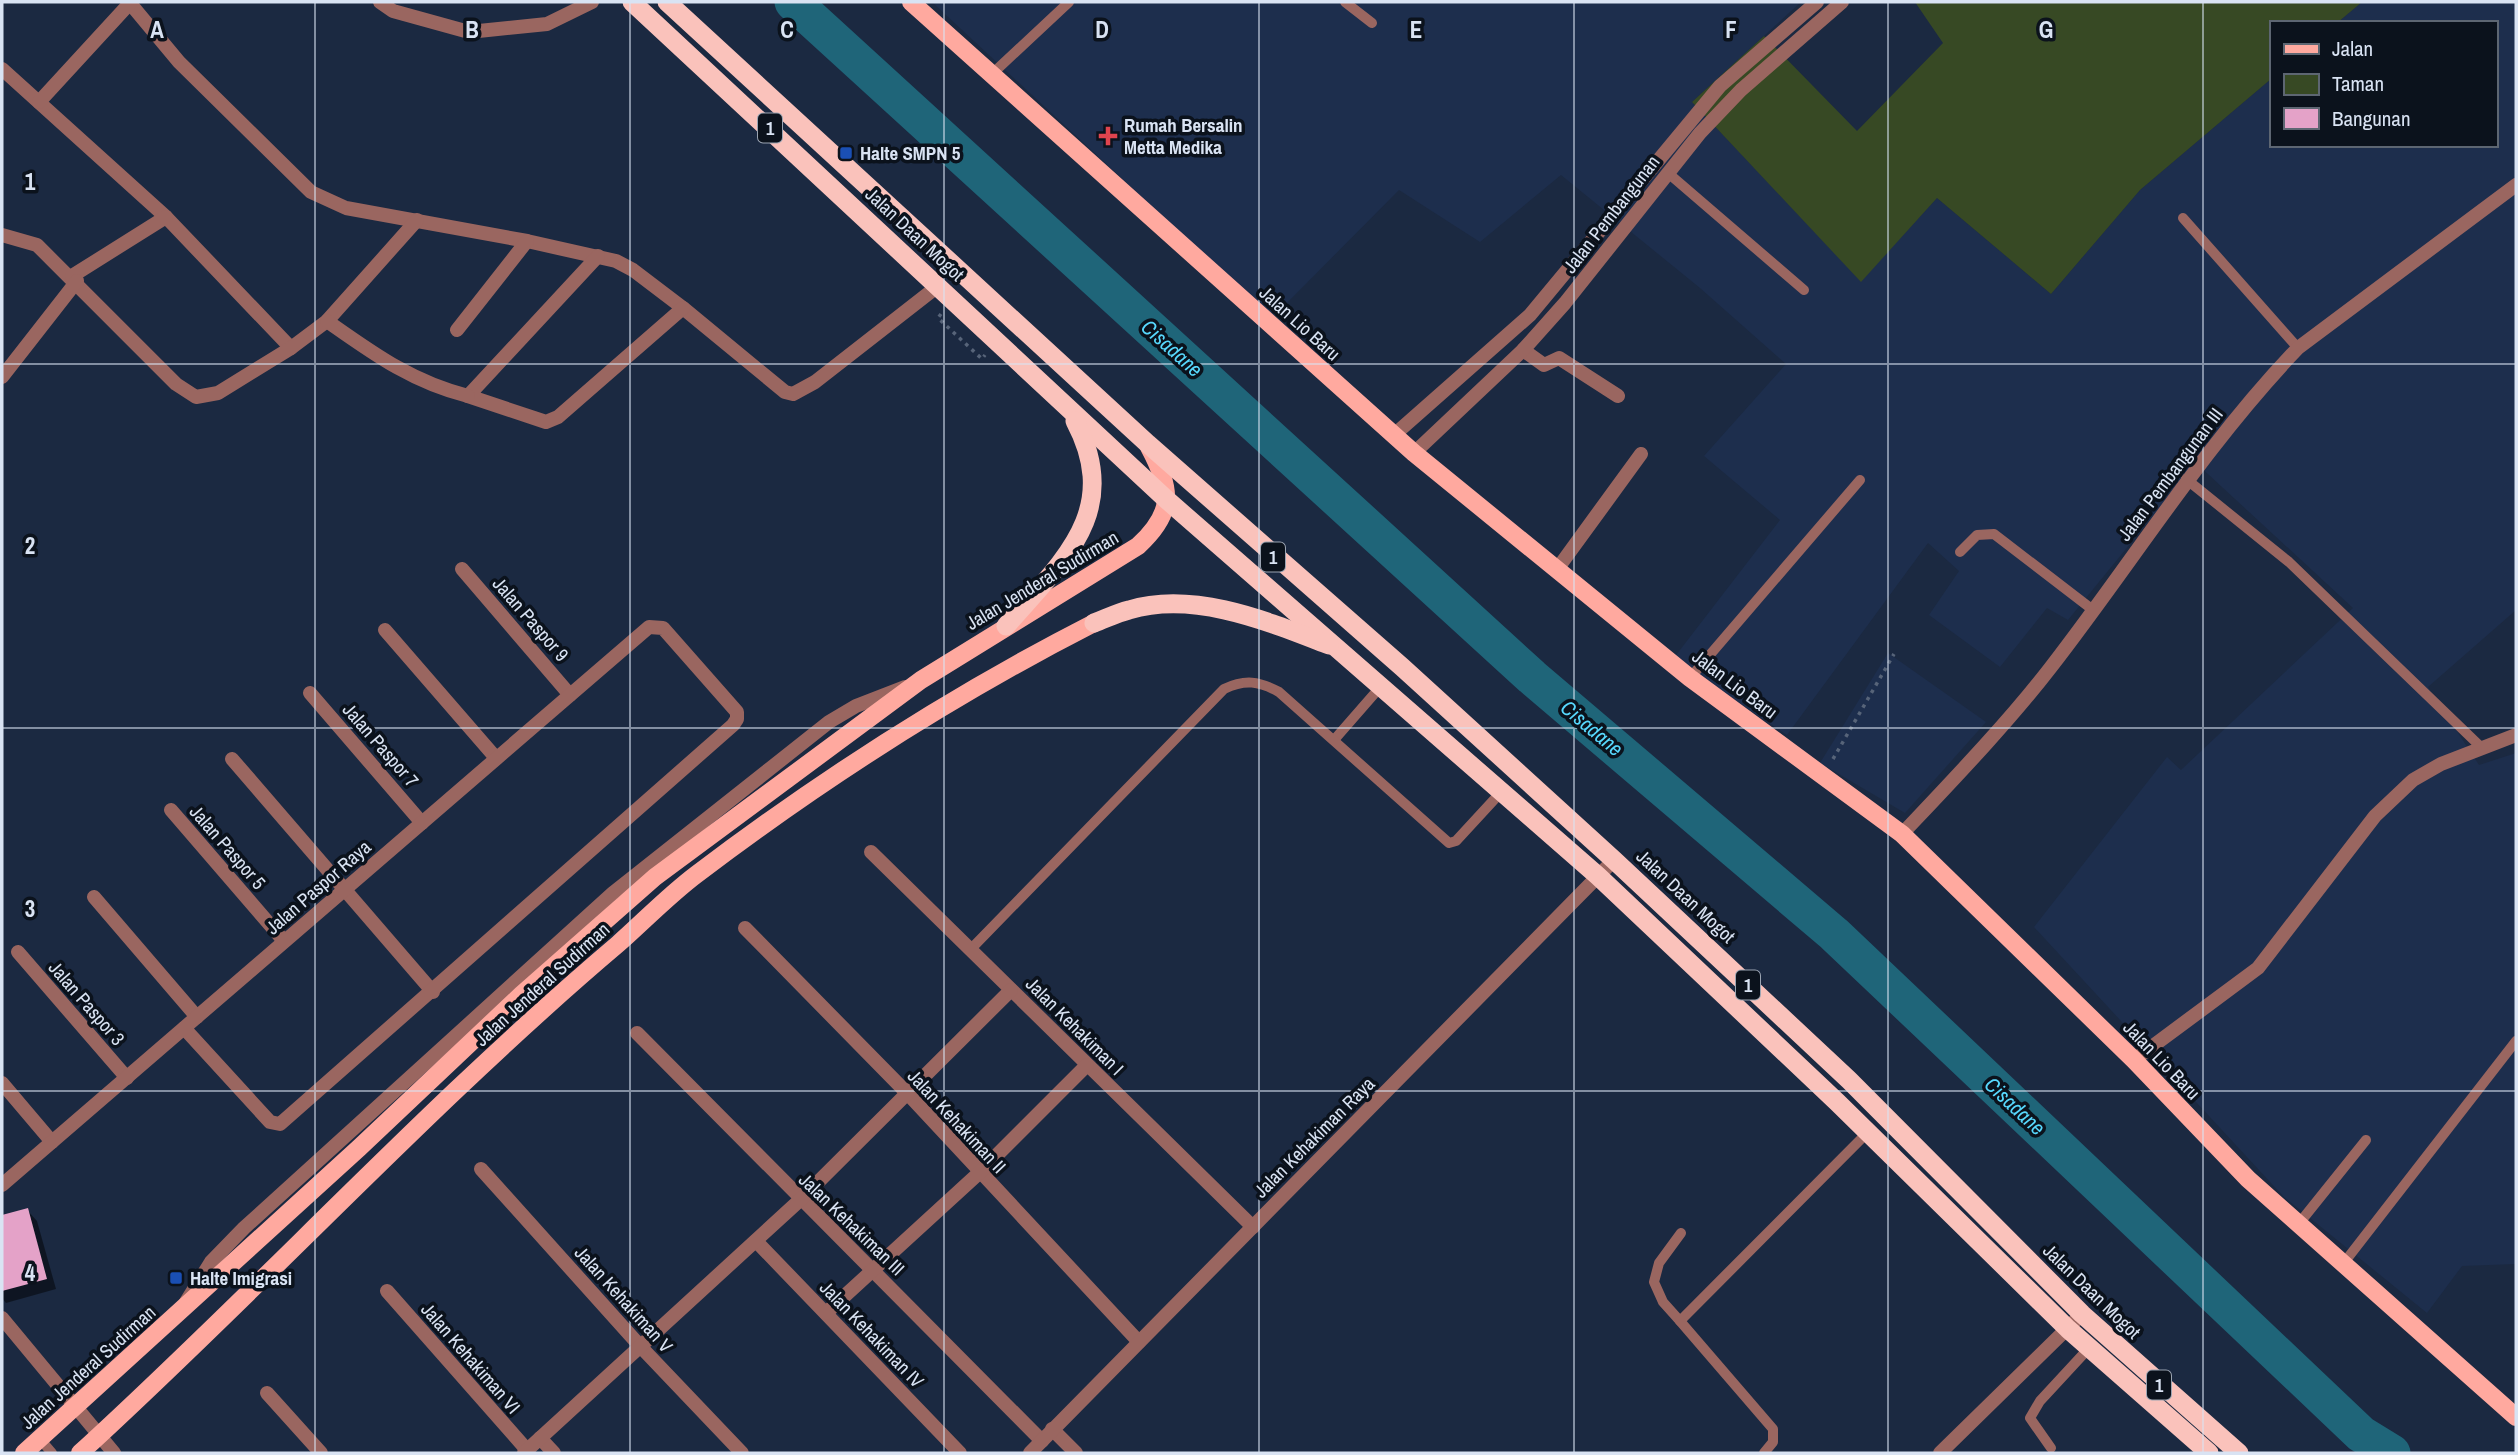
<svg xmlns="http://www.w3.org/2000/svg" width="2518" height="1455" viewBox="0 0 2518 1455" font-family="'Archivo Narrow',sans-serif">
  <rect width="100%" height="100%" fill="#1b2941"/>
  <g fill="#1d2e4d">
    <polygon points="932,2 1801,2 1692,102 1861,281 1937,198 2051,294 2140,190 2271,79 2271,145 2495,145 2495,23 2337,23 2362,2 2516,2 2516,610 2428,687 2479,765 2516,753 2516,1264 2462,1266 2427,1313 2284,1197 2034,927 2167,757 2181,770 2353,608 2196,463 2068,620 2047,608 2000,667 1929,615 1959,571 1928,543 1787,735 1673,659 1780,520 1704,456 1786,364 1700,288 1561,175 1480,242 1399,190 1272,318"/>
    <polygon points="1888,653 1986,722 1905,813 1820,763"/>
  </g>
  <polygon fill="#374924" points="1915,2 2362,2 2337,23 2271,23 2271,79 2140,190 2051,294 1937,198 1861,282 1692,102 1764,36 1857,131 1943,43"/>
  <polygon fill="#0007" points="27,1210 37,1221 56,1289 6,1303 2,1298 2,1217"/>
  <g fill="none" stroke-linecap="round" stroke-linejoin="round">
    <polyline stroke="#1f6579" stroke-width="37" points="793,2 1532,677 1834,934 2361,1434 2392,1453"/>
  </g>
  <polygon fill="#e4a2c8" points="28,1208 47,1279 2,1291 2,1215"/>
  <g fill="none" stroke-linecap="round" stroke-linejoin="round">
    <g stroke="#576479" stroke-width="3.5" stroke-dasharray="3.5 5" stroke-linecap="butt">
      <polyline points="941,314 938,318 982,359 985,355"/>
      <polyline points="1833,759 1894,654"/>
    </g>
    <g stroke="#9a6660" stroke-width="10">
      <polyline points="1345,2 1372,23"/>
      <polyline points="992,74 1069,2"/>
      <polyline points="1668,173 1804,290"/>
      <polyline points="2183,218 2298,348"/>
      <polyline points="2186,479 2289,562 2482,748"/>
      <polyline points="1960,552 1977,535 1994,534 2093,610"/>
      <polyline points="1690,678 1860,480"/>
      <polyline points="1334,740 1382,685"/>
      <path d="M970,950L1224,689C1245,679 1259,681 1279,692L1449,843L1456,841L1503,790"/>
      <polyline points="2297,1226 2366,1140"/>
      <polyline points="2343,1264 2516,1041"/>
      <polyline points="1680,1321 1663,1302 1654,1282 1659,1263 1681,1233"/>
      <polyline points="40,1439 52,1453"/>
      <polyline points="2051,1448 2030,1418 2040,1401 2089,1348"/>
      <polyline points="1764,1453 1773,1442 1773,1429 1680,1321 1868,1132"/>
    </g>
    <g stroke="#9a6660" stroke-width="14">
      <polyline points="129,2 179,62 311,192 346,208 527,241 616,261 633,270 683,308 785,392 793,394 815,382 938,286"/>
      <polyline points="380,2 393,11 469,32 547,24 592,2"/>
      <polyline points="2,69 166,217 291,348"/>
      <polyline points="39,102 130,3"/>
      <polyline points="2,235 37,245 176,384 196,397 218,393 291,348 327,321 417,220"/>
      <polyline points="598,256 468,396 546,422 558,417 683,308"/>
      <polyline points="72,276 166,217"/>
      <path d="M327,321C374,354 412,382 468,396"/>
      <polyline points="457,330 527,241"/>
      <polyline points="1523,350 1544,365 1559,358 1618,396"/>
      <polyline points="2,377 77,281"/>
      <polyline points="1558,568 1641,454"/>
      <polyline points="462,569 570,695"/>
      <polyline points="385,630 496,758"/>
      <polyline points="310,693 422,823"/>
      <polyline points="232,759 433,992"/>
      <polyline points="171,810 284,941"/>
      <path d="M1902,834C1951,782 2007,724 2051,667C2134,560 2204,446 2298,348L2516,185"/>
      <polyline points="871,852 1253,1227"/>
      <polyline points="94,897 197,1017"/>
      <polyline points="745,928 908,1094 1139,1342"/>
      <polyline points="18,952 127,1078"/>
      <polyline points="637,1033 1042,1441"/>
      <polyline points="2134,1060 2258,968 2375,816 2413,780 2441,764 2516,735"/>
      <polyline points="2,1083 52,1142"/>
      <polyline points="481,1169 640,1346 742,1453"/>
      <polyline points="2,1185 184,1028 649,627 663,628 737,712 737,719 733,725 280,1124 270,1122 184,1028"/>
      <polyline points="756,1241 960,1453"/>
      <polyline points="387,1291 527,1450"/>
      <polyline points="826,1313 979,1173 1087,1065"/>
      <polyline points="2,1318 114,1453"/>
      <polyline points="267,1393 321,1453"/>
      <polyline points="1052,1429 1076,1453"/>
      <polyline points="540,1438 554,1453"/>
      <polyline points="524,1453 800,1200 1011,990"/>
      <polyline points="1030,1453 1614,860"/>
      <polyline points="1940,1453 2082,1314"/>
    </g>
    <g stroke="#9a6660" stroke-width="14">
      <polyline points="1394,435 1530,315 1720,86 1817,2"/>
      <polyline points="1414,453 1523,350 1565,303 1700,133 1741,90 1842,2"/>
      <polyline points="186,1302 211,1262 244,1228 613,893 829,722 856,706 905,687"/>
    </g>
    <g stroke="#ffa99f" stroke-width="18">
      <polyline points="911,2 1414,453 1690,678 1902,834 2134,1060 2248,1179 2516,1417"/>
      <path d="M24,1453L359,1148L521,995L655,877L921,680L1138,546C1175,512 1172,490 1149,447"/>
      <path d="M80,1453C262,1287 429,1104 618,944C644,921 669,895 697,874C821,780 955,694 1094,623"/>
    </g>
    <g stroke="#fac2bb" stroke-width="19">
      <polyline points="632,2 1167,500 1598,876 1837,1102 2068,1329 2209,1453"/>
      <polyline points="667,2 1148,444 1402,667 1614,860 1849,1080 2082,1314 2239,1453"/>
      <path d="M1094,623C1105,619 1117,613 1129,610C1194,590 1269,622 1329,645"/>
      <path d="M1006,626C1062,561 1123,512 1075,421"/>
    </g>
  </g>
  <path fill="none" stroke="#d9e3f3" stroke-width="2" stroke-opacity="0.55" d="M315,2V1453M630,2V1453M944,2V1453M1259,2V1453M1574,2V1453M1888,2V1453M2203,2V1453M2,364H2516M2,728H2516M2,1091H2516"/>
  <path fill="#e0444e" stroke="#0b121c" stroke-width="2.5" d="M1104.5 125.5h7v7h7v7h-7v7h-7v-7h-7v-7h7z"/>
  <g fill="#1a4fb4" stroke="#0b121c" stroke-width="2.5">
    <rect x="839" y="146" width="14" height="14" rx="3.5"/>
    <rect x="169" y="1271" width="14" height="14" rx="3.5"/>
  </g>
  <g text-anchor="middle" dominant-baseline="central" stroke-width="7" stroke-linejoin="round" paint-order="stroke">
    <g fill="#0b121c" stroke="#9ba4b2" stroke-width="2">
      <rect x="758" y="113.5" width="24" height="29" rx="5"/>
      <rect x="1261" y="542.5" width="24" height="29" rx="5"/>
      <rect x="1736" y="970.5" width="24" height="29" rx="5"/>
      <rect x="2147" y="1370.5" width="24" height="29" rx="5"/>
    </g>
    <g font-size="18" font-weight="bold" fill="#d9e3f3">
      <text x="770" y="128">1</text>
      <text x="1273" y="557">1</text>
      <text x="1748" y="985">1</text>
      <text x="2159" y="1385">1</text>
    </g>
    <g font-size="19" font-weight="bold" fill="#d9e3f3" stroke="#0b121c" text-anchor="start">
      <text x="1124" y="125">Rumah Bersalin<tspan x="1124" dy="22">Metta Medika</tspan></text>
      <text x="860" y="153">Halte SMPN 5</text>
      <text x="190" y="1278">Halte Imigrasi</text>
    </g>
    <g font-size="19" fill="#d9e3f3" stroke="#0b121c">
      <text transform="translate(1611 214) rotate(-52)">Jalan Pembangunan</text>
      <text transform="translate(915 234) rotate(43)">Jalan Daan Mogot</text>
      <text transform="translate(1300 323) rotate(42)">Jalan Lio Baru</text>
      <text transform="translate(2170 474) rotate(-53)">Jalan Pembangunan III</text>
      <text transform="translate(1042 580) rotate(-31)">Jalan Jenderal Sudirman</text>
      <text transform="translate(531 619) rotate(49)">Jalan Paspor 9</text>
      <text transform="translate(1735 684) rotate(37)">Jalan Lio Baru</text>
      <text transform="translate(381 745) rotate(49)">Jalan Paspor 7</text>
      <text transform="translate(228 847) rotate(49)">Jalan Paspor 5</text>
      <text transform="translate(318 887) rotate(-41)">Jalan Paspor Raya</text>
      <text transform="translate(1686 896) rotate(43)">Jalan Daan Mogot</text>
      <text transform="translate(542 984) rotate(-42)">Jalan Jenderal Sudirman</text>
      <text transform="translate(87 1003) rotate(49)">Jalan Paspor 3</text>
      <text transform="translate(1075 1026) rotate(45)">Jalan Kehakiman I</text>
      <text transform="translate(2162 1060) rotate(46)">Jalan Lio Baru</text>
      <text transform="translate(957 1121) rotate(47)">Jalan Kehakiman II</text>
      <text transform="translate(1314 1137) rotate(-45)">Jalan Kehakiman Raya</text>
      <text transform="translate(852 1224) rotate(44)">Jalan Kehakiman III</text>
      <text transform="translate(2092 1291) rotate(44)">Jalan Daan Mogot</text>
      <text transform="translate(624 1299) rotate(48)">Jalan Kehakiman V</text>
      <text transform="translate(872 1334) rotate(46)">Jalan Kehakiman IV</text>
      <text transform="translate(471 1358) rotate(49)">Jalan Kehakiman VI</text>
      <text transform="translate(88 1367) rotate(-42)">Jalan Jenderal Sudirman</text>
    </g>
    <g font-size="21" font-style="italic" fill="#57d8fd" stroke="#0b121c">
      <text transform="translate(1172 348) rotate(42)">Cisadane</text>
      <text transform="translate(1592 728) rotate(40)">Cisadane</text>
      <text transform="translate(2015 1106) rotate(43)">Cisadane</text>
    </g>
  </g>
  <g font-size="23" text-anchor="middle" font-weight="bold" fill="#d9e3f3" stroke="#0b121c" stroke-width="7" stroke-linejoin="round" paint-order="stroke">
    <text x="157" y="38">A</text>
    <text x="472" y="38">B</text>
    <text x="787" y="38">C</text>
    <text x="1102" y="38">D</text>
    <text x="1416" y="38">E</text>
    <text x="1731" y="38">F</text>
    <text x="2046" y="38">G</text>
    <text x="30" y="190">1</text>
    <text x="30" y="554">2</text>
    <text x="30" y="917">3</text>
    <text x="30" y="1281">4</text>
  </g>
  <rect width="2518" height="1455" fill="none" stroke="#d9e3f3" stroke-width="7"/>
  <rect x="2270" y="21" width="228" height="126" fill="#0b121c" stroke="#5d6672" stroke-width="2"/>
  <rect x="2284" y="44" width="35" height="10" fill="#ffa99f" stroke="#5d6672" stroke-width="2"/>
  <text x="2332" y="56" font-size="21" fill="#d9e3f3">Jalan</text>
  <rect x="2284" y="74" width="35" height="21" fill="#374924" stroke="#5d6672" stroke-width="2"/>
  <text x="2332" y="91" font-size="21" fill="#d9e3f3">Taman</text>
  <rect x="2284" y="108" width="35" height="21" fill="#e4a2c8" stroke="#5d6672" stroke-width="2"/>
  <text x="2332" y="126" font-size="21" fill="#d9e3f3">Bangunan</text>
</svg>
